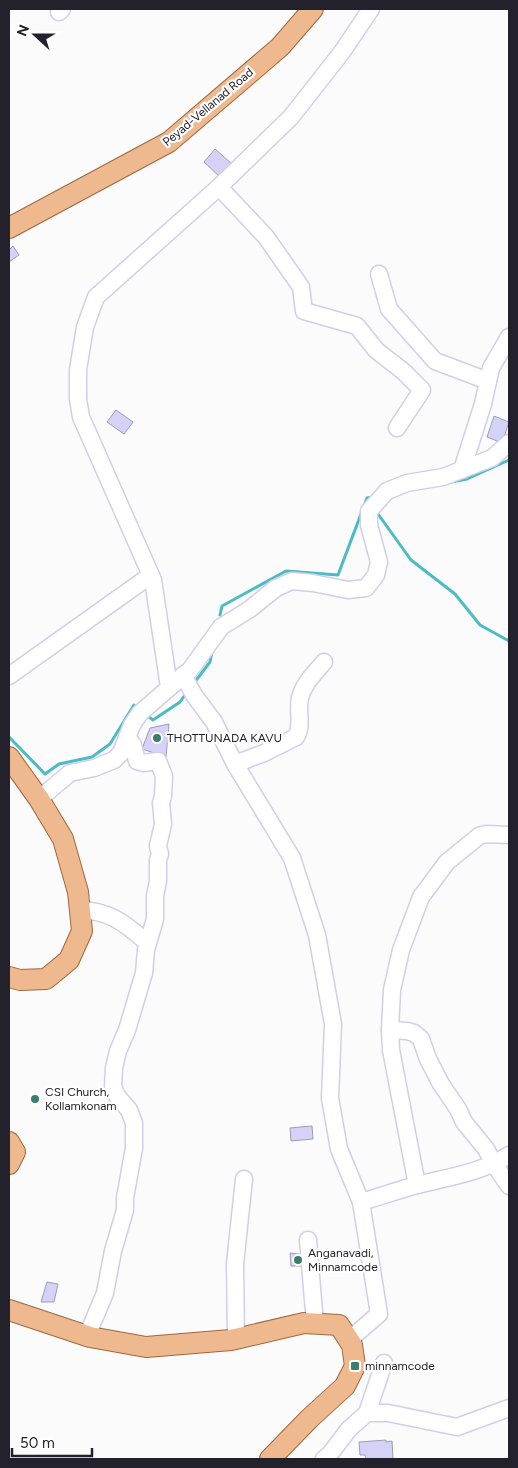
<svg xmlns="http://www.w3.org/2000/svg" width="518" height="1468" viewBox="0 0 518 1468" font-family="Figtree,sans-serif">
  <rect width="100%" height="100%" fill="#fbfbfb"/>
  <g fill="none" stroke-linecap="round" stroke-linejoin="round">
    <g stroke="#4bbcc2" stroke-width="3">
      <polyline points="451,482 467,479 509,460"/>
      <polyline points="378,514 411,560 455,594 480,625 509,641"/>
      <polyline points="220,615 222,606 286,571 338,575 367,498 372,497"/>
      <polyline points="194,683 210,662 212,651"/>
      <polyline points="149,717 153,720 180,702 187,692"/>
      <polyline points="9,737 45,774 59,764 92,757 110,744 134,705"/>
    </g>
  </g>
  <g fill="#d5d2f7" stroke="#9f9cba">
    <polygon points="215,149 232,164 220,177 204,162"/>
    <polygon points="13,246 19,255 9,262 9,250"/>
    <polygon points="116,410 133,422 124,434 107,422"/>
    <polygon points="494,416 509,422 502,443 487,437"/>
    <polygon points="169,724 166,757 142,749 150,728"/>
    <polygon points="312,1126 313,1139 291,1141 290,1128"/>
    <polygon points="290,1253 306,1255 306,1266 291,1266"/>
    <polygon points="47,1282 58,1284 54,1302 41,1302"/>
    <polygon points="386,1440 386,1442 392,1441 393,1459 366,1459 365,1455 360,1455 359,1442"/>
  </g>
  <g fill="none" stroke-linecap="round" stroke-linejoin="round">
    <g stroke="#d2cdec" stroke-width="19">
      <g id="minor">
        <polyline points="59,12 62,9"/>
        <polyline points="219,187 266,237 301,287 304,311 357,326 376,350 404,372 422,390 397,428"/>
        <polyline points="379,274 389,309 435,361 488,381"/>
        <polyline points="462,470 483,404 491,368 509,337"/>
        <polyline points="183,675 194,695 214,722 235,764 292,858 317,935 333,1024 330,1098 339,1149 361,1202 379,1314 349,1340"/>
        <polyline points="9,676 151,575"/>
        <polyline points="169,687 153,580 81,417 78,399 78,370 85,327 96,297 219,187 291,117 342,52 371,9"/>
        <path d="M235,764L264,753L296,737C303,726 297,711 300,698C303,684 315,673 324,662"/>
        <polyline points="39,799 70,773 94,768 114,760 121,753 132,725 140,713 190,670 221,627 250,609 276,588 292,581 313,583 348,590 366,588 376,575 379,562 369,525 369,511 387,491 407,483 443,477 492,458 509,443"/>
        <polyline points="509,835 486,834 479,836 447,862 421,897 401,950 392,990 390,1030 407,1031 414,1033 421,1039 428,1059 441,1084 458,1109 464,1122 486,1149 494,1164 509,1186"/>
        <path d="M80,910C108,911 122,921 143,939"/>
        <polyline points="390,1030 391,1050 417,1185"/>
        <path d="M361,1202C379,1197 398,1190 417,1185C449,1177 480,1173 509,1155"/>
        <polyline points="308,1240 315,1324"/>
        <polyline points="87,1336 105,1293 113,1251 125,1210 125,1198 134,1148 134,1123 129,1110 117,1096 113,1087 114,1068 118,1051 127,1030 144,973 146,950 155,919 155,896 158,881 158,860 160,854 158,846 163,824 161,803 163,796 164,776 158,761 143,763 137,761 133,745 127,737"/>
        <polyline points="236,1339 235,1264 244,1179"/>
        <polyline points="367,1413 384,1363"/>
        <polyline points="324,1459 330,1454 349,1429 367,1413 388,1413 457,1427 509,1408"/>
      </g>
    </g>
    <g stroke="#a0663c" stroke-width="22">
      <g id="major">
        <polyline points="9,228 169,142 280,47 313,9"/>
        <polyline points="9,757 39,799 63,839 78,892 82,931 69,960 46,979 20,980 9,977"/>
        <polyline points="9,1142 15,1152 9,1164"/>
        <polyline points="9,1310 90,1337 146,1347 231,1340 304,1323 339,1325 352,1345 355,1366 345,1386 310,1418 270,1459"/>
      </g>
    </g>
    <use href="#minor" stroke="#fff" stroke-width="16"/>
    <use href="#major" stroke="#efb98f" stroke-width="20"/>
  </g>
  <g fill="#3c7c6a" stroke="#fff" stroke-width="2">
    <circle cx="157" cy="738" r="5"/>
    <circle cx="35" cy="1099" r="5"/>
    <circle cx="298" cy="1260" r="5"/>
    <rect x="350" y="1361" width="10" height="10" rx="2.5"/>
  </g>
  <g text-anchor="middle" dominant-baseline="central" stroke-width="4.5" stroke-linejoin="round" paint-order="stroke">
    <g font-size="12" fill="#22212c" stroke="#fff">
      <text transform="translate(208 107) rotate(-40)">Peyad-Vellanad Road</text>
    </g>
    <g font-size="12" fill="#22212c" stroke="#fff" text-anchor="start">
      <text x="167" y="738">THOTTUNADA KAVU</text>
      <text x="45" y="1092">CSI Church,<tspan x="45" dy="14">Kollamkonam</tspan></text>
      <text x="308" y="1253">Anganavadi,<tspan x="308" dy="14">Minnamcode</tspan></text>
      <text x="365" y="1366">minnamcode</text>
    </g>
  </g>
  <rect width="518" height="1468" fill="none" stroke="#22212c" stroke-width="20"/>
  <g transform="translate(35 35) rotate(291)" stroke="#ffffff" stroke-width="4" paint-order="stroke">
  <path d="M0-4L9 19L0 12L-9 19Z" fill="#22212c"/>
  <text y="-8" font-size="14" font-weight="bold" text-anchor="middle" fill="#22212c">N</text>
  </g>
  <path d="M12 1448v8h80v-8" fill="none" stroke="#22212c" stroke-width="2.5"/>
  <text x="20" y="1448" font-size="15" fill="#22212c" stroke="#ffffff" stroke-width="4" paint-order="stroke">50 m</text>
</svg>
